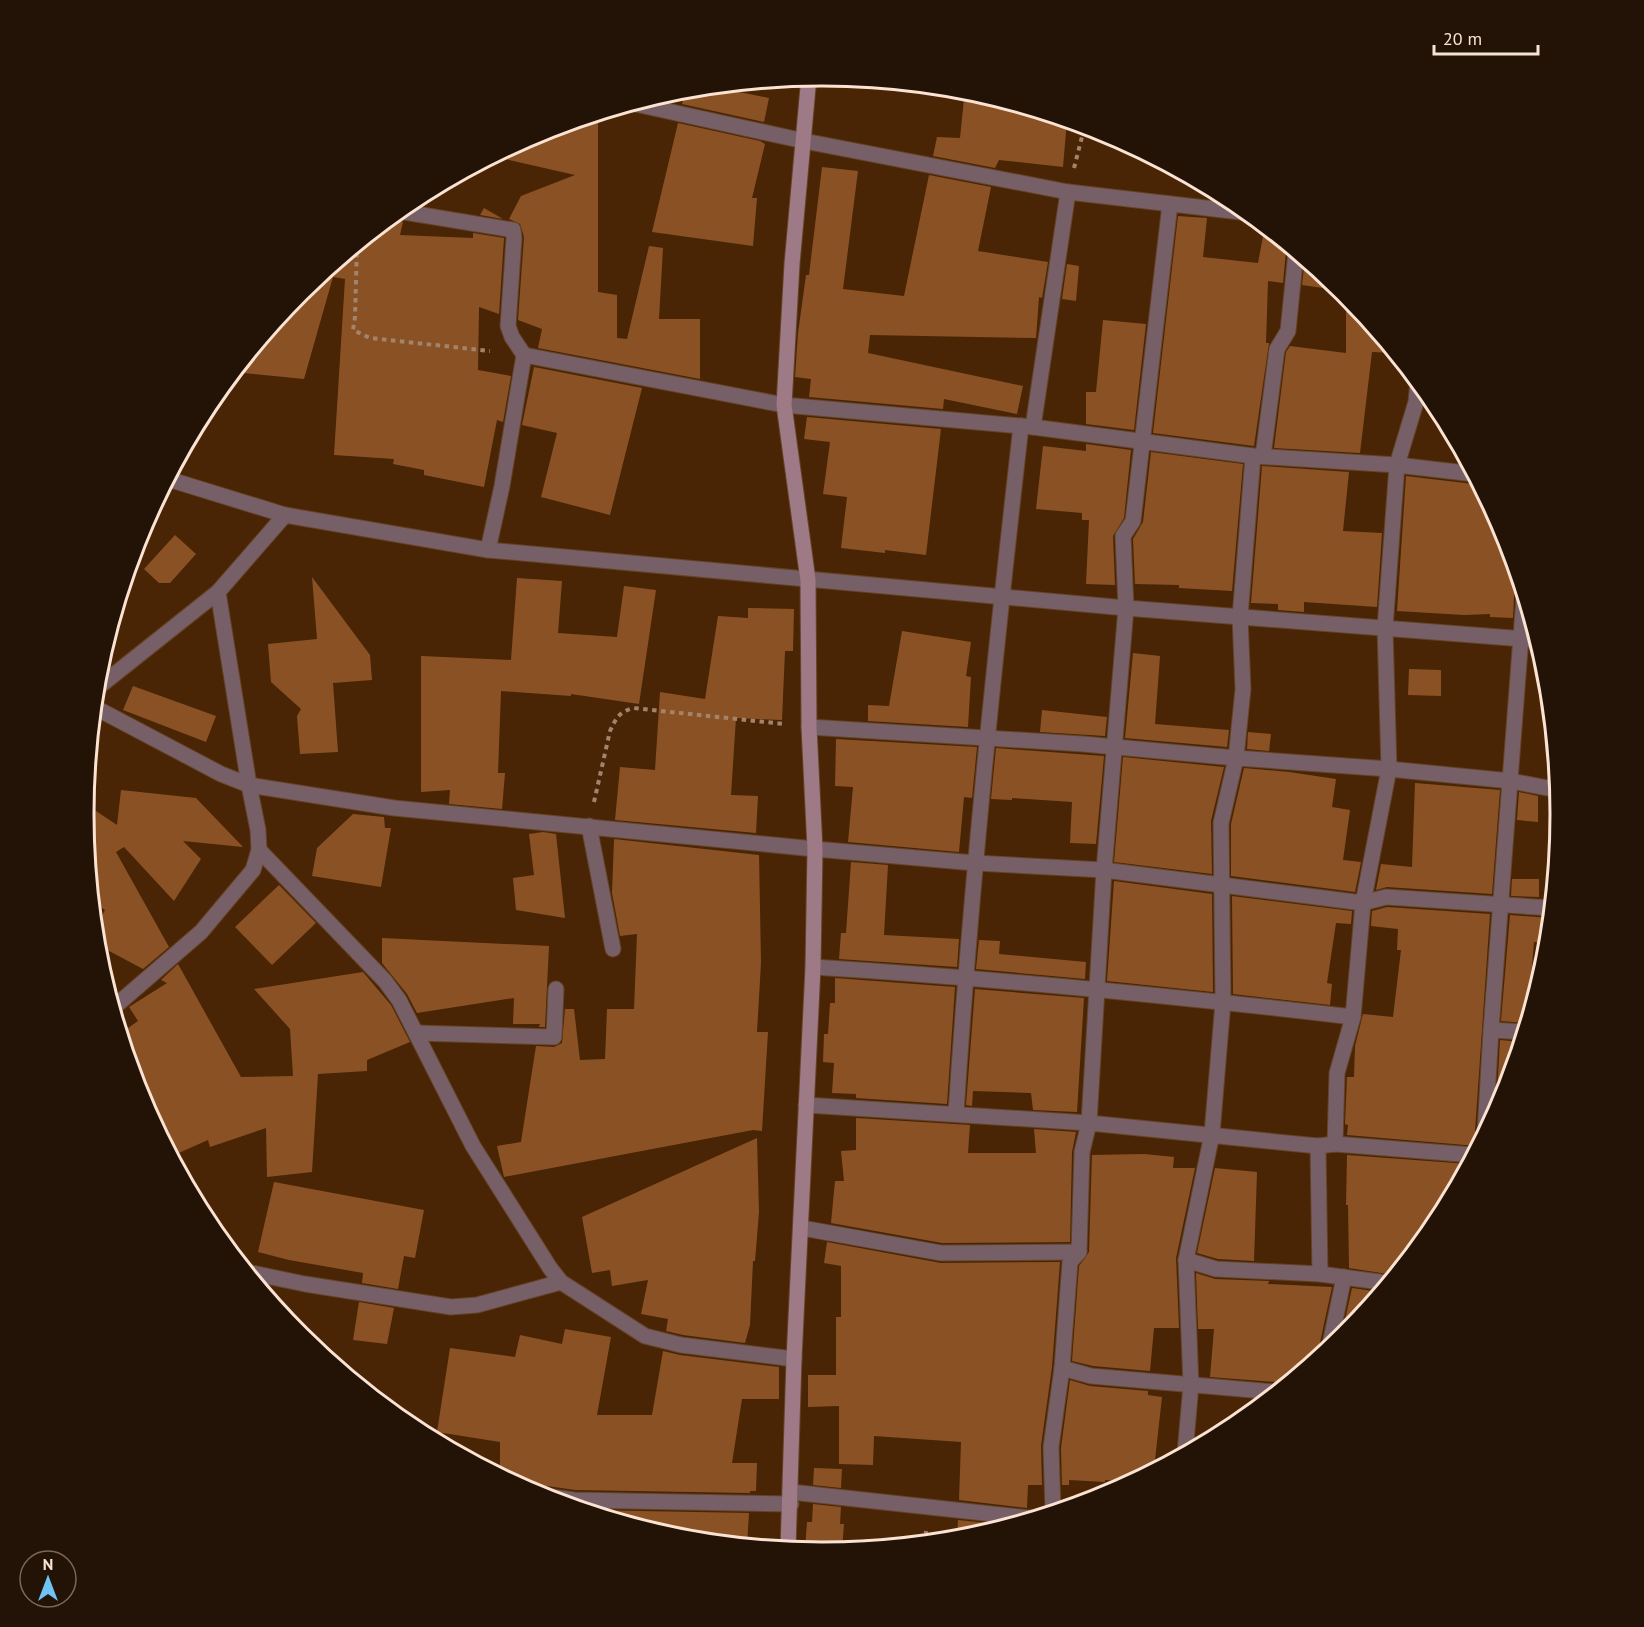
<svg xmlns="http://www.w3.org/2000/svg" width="1644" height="1627" viewBox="0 0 1644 1627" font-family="'PT Sans',sans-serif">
  <rect width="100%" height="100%" fill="#492505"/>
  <g fill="#8a5224">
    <polygon points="709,86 769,98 764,122 682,104 686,88"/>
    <polygon points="965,89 1067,120 1063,167 999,160 995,168 933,156 937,137 960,138"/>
    <polygon points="598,113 598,292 617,295 617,338 627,339 649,246 663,248 659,319 700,319 700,379 538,348 542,329 518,320 524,237 520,224 509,219 521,196 575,175 492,156 540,131"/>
    <polygon points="678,123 760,141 765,144 752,198 757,198 753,246 652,232"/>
    <polygon points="822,167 858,171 843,289 904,296 929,175 991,187 978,251 1048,262 1042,298 1039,297 1036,338 870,335 868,353 1023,386 1017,414 944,399 943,409 809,397 811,379 795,377 798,333 806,275 809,275"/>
    <polygon points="484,208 503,219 480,215"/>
    <polygon points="1178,216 1207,218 1203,257 1258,263 1265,226 1289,246 1286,251 1283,283 1268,281 1266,343 1269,343 1254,446 1153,433"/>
    <polygon points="391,217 403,222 400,235 473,238 473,233 504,238 499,314 479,307 478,370 511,376 503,422 497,420 484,487 424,475 424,470 393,464 394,459 334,455 345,279 333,277 304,379 234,372 300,291"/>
    <polygon points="1305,259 1344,291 1302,285"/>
    <polygon points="1067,264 1079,266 1076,301 1062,299"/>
    <polygon points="1346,294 1395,353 1372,352 1360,453 1274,448 1286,352 1290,346 1346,353"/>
    <polygon points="1103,320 1146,324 1134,430 1086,424 1086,392 1096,392"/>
    <polygon points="534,367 642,388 610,515 541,497 557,433 522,425"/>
    <polygon points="807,417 941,429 926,555 885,550 885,553 841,548 847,497 823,494 830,442 804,439"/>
    <polygon points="1086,444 1131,450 1124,518 1113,536 1115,585 1086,584 1089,520 1082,520 1082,513 1036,509 1043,446 1086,451"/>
    <polygon points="1151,452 1243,464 1232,591 1179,588 1179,585 1135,584 1133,539 1143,522"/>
    <polygon points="1262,466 1349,472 1343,531 1382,533 1377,607 1304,602 1304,612 1278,610 1278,604 1251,603"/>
    <polygon points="1406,476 1473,484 1478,483 1504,531 1522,588 1516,591 1514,596 1513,618 1490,617 1490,614 1464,615 1397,611"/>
    <polygon points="175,535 196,554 170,583 159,583 144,569"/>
    <polygon points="312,577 370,655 372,680 333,683 338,752 300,754 297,716 301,709 271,682 268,644 317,639"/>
    <polygon points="517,578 562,581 558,633 617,637 624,586 656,590 639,704 571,694 571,696 501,691 498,773 505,773 502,809 449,804 450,790 421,792 421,656 511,660"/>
    <polygon points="748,608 794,609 793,651 785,651 782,720 736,718 731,795 758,796 756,833 615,820 620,767 655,770 660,692 705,699 718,616 748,618"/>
    <polygon points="902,631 971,642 966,676 971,677 968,727 868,721 868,705 889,706"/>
    <polygon points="1133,653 1160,656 1155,724 1229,730 1227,747 1125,738"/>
    <polygon points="1409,669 1441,670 1441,696 1408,695"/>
    <polygon points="133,686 216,716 206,742 123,710"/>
    <polygon points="1042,710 1107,717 1105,736 1040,732"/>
    <polygon points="1248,732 1271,734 1269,751 1247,749"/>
    <polygon points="836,739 977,747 972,798 964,797 959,852 848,842 853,787 835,786"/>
    <polygon points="996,748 1104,756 1096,844 1070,843 1072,802 1012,798 1012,800 991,799"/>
    <polygon points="1123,757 1224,767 1211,821 1212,874 1114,862"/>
    <polygon points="1244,768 1289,772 1336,779 1332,807 1350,810 1343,860 1361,862 1355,892 1231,876 1231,824"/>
    <polygon points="1415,783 1500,790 1492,894 1387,887 1376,890 1381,864 1412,867"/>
    <polygon points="121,790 196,798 243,847 183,841 201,859 174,901 124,847 116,852 169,947 143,969 96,944 95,929 105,910 92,901 84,813 85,796 93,809 117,825"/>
    <polygon points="1519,792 1538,796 1538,822 1517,820"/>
    <polygon points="353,814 384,817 385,828 391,828 381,887 312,876 317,848"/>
    <polygon points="543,832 556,834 565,918 516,910 513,878 534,875 529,834"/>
    <polygon points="614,839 759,855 761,963 757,1032 768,1032 762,1131 753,1130 504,1177 497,1146 521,1142 536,1046 554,1047 562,1043 565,1009 574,1009 580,1060 605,1059 607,1009 634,1009 637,934 620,936 612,893"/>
    <polygon points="851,862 888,865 884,935 959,939 957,967 839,959 841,933 846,933"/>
    <polygon points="1512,879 1539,879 1539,897 1511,896"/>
    <polygon points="1114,881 1212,894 1213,992 1107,981"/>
    <polygon points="279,885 316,923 272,965 235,927"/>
    <polygon points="1232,896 1352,911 1351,924 1336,923 1327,983 1332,984 1330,1005 1233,994"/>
    <polygon points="1387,907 1490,914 1475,1131 1477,1137 1481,1141 1477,1146 1347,1135 1348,1125 1345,1124 1347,1077 1354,1077 1355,1046 1363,1014 1393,1017 1401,950 1397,950 1398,929 1371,926 1372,911"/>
    <polygon points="1510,915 1550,918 1548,943 1534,942 1527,1023 1501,1021"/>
    <polygon points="382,938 549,946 545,1027 539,1027 540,1024 513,1024 514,998 417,1013 407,994 382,963"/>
    <polygon points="979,940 1000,941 999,954 1086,962 1085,979 976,969"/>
    <polygon points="178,964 241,1077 293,1076 290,1029 254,989 363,972 391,1005 410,1042 367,1060 367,1071 318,1074 312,1172 267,1177 266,1128 210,1147 208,1140 172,1156 140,1096 121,1033 138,1021 129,1007 167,983 161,980"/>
    <polygon points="835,978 955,987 947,1104 856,1098 856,1094 832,1093 834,1063 823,1062 824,1034 828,1034 830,1003 835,1003"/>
    <polygon points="975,989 1084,998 1077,1112 1033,1110 1031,1093 973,1091 972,1106 966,1105"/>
    <polygon points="1500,1040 1521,1042 1504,1096 1496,1112"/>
    <polygon points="856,1118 970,1125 968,1153 1036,1153 1034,1129 1076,1132 1072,1152 1070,1242 942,1243 831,1223 835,1181 844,1181 841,1151 856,1150"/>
    <polygon points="757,1138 759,1212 755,1261 753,1261 750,1325 745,1343 683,1335 666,1331 668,1319 641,1314 648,1280 612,1286 610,1270 592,1273 582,1217"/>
    <polygon points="1144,1154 1174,1157 1173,1168 1195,1168 1176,1258 1179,1328 1154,1328 1150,1371 1093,1366 1072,1361 1079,1266 1089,1252 1092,1155"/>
    <polygon points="1347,1155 1468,1164 1436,1224 1394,1275 1349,1268 1348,1205 1346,1205"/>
    <polygon points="1215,1168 1257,1172 1254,1261 1218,1259 1197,1253"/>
    <polygon points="274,1182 424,1210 415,1258 404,1256 398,1289 362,1283 363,1273 289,1260 258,1252"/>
    <polygon points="827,1242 941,1263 1060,1262 1052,1367 1041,1446 1042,1485 1028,1485 1027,1508 959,1500 961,1442 874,1436 873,1465 839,1464 839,1406 808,1407 808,1375 836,1375 836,1317 841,1317 841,1266 824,1263"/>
    <polygon points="1196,1273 1215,1279 1269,1281 1268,1284 1332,1287 1319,1347 1321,1355 1283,1386 1276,1382 1210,1377 1214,1329 1198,1329"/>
    <polygon points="1352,1288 1380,1292 1341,1338"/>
    <polygon points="359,1302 394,1308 387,1344 353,1340"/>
    <polygon points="565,1329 611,1337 597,1415 652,1415 663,1351 680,1355 779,1367 779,1399 742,1399 732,1463 757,1463 756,1491 750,1491 750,1493 575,1490 540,1485 535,1486 530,1491 500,1475 500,1442 437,1432 450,1348 515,1357 520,1335 562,1344"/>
    <polygon points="1070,1380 1090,1386 1148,1391 1148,1395 1162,1397 1154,1469 1131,1482 1105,1480 1105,1482 1069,1480 1069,1485 1062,1485 1061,1448"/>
    <polygon points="814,1468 842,1469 841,1488 813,1485"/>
    <polygon points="813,1504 841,1507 840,1524 844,1524 842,1550 822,1552 805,1550 807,1522 812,1522"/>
    <polygon points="586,1510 749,1513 747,1545 678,1538"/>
    <polygon points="958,1520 1007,1525 957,1539"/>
  </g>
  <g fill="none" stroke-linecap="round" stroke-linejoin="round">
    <g stroke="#654326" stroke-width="17">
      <g id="lane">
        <polyline points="589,826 613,949"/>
        <polyline points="417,1033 554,1037 556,989"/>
      </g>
    </g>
    <g stroke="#654326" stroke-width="17">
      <g id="street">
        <polyline points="631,103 804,141 1068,192 1249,213"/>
        <polyline points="398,211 513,230 514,238 508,326 512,337 524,355 502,486 488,550"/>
        <polyline points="524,355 784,405 1033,427 1253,456 1397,465 1474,474"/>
        <polyline points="1033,427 1068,192"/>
        <polyline points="1263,456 1277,349 1288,331 1296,252"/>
        <polyline points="168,479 285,515 488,550 1126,608 1537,640"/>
        <polyline points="96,689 218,592 285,515"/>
        <polyline points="94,707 221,774 249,785 218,592"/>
        <polyline points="809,727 1083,744 1236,758 1389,769 1511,781 1558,790"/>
        <polyline points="259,850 385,981 399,1000 473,1146 550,1268 561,1282 645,1336 681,1345 794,1359"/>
        <path d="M813,967C993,978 1173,996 1353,1017"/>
        <polyline points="113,1008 201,932 253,870 259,850 258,830 249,785 394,808 815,849 975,863 1104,870 1363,903 1386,897 1551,908"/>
        <polyline points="1491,1030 1524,1032"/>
        <polyline points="806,1105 1089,1123 1318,1146 1335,1144 1473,1155"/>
        <path d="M956,1113C971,883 995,655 1021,426"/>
        <polyline points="1485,1132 1491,1030 1524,597"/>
        <polyline points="1335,1144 1337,1073 1353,1017 1363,903 1389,769 1385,628 1397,465 1416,402 1418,381"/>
        <polyline points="1318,1146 1320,1274"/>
        <polyline points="802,1228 941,1253 1079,1252"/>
        <polyline points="1186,1260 1216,1269 1320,1274 1388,1283"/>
        <polyline points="247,1272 305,1284 451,1307 477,1305 561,1282"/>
        <polyline points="1329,1349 1344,1277"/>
        <polyline points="1062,1368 1091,1376 1275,1392"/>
        <polyline points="1185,1453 1191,1385 1186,1260 1212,1134 1223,1002 1221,823 1236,758 1243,689 1240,617 1253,456"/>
        <polyline points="791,1492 1030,1518"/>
        <polyline points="539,1495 574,1500 791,1504"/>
        <polyline points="1053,1511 1051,1447 1062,1368 1070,1262 1079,1252 1082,1152 1089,1123 1104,870 1126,608 1123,536 1133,521 1170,204"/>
      </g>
    </g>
    <g stroke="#654326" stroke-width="17">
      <polyline id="secondary" points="788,1549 794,1359 813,967 815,849 809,727 808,580 784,405 792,264 809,76"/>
    </g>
    <g stroke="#a2846c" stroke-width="4" stroke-dasharray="4.5 4.5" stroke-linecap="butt">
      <polyline points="1074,168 1085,125"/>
      <polyline points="357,244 355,317 353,330 370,338 490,351"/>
      <path d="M594,802L610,731C616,718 619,712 633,708L784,724"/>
      <polyline points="925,1542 926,1531"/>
    </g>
    <use href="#lane" stroke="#765f66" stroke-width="15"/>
    <use href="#street" stroke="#765f66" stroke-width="15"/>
    <use href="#secondary" stroke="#9d7a85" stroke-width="15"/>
  </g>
  <path d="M0 0H1644V1627H0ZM94 814a728 728 0 1 1 1456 0a728 728 0 1 1-1456 0Z" fill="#231307" fill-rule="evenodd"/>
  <path fill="none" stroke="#fbe3d3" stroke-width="3" d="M94 814a728 728 0 1 1 1456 0a728 728 0 1 1-1456 0Z"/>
  <g transform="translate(48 1579)"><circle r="28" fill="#231307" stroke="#796659" stroke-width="1.5"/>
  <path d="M0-4.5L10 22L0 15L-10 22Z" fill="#6fc2f4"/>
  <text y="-9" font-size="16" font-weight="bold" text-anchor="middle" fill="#fbe3d3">N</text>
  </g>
  <path d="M1434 45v9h104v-9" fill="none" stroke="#fbe3d3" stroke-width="3"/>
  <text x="1443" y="45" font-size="18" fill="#fbe3d3" stroke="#231307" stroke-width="4.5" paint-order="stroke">20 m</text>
</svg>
